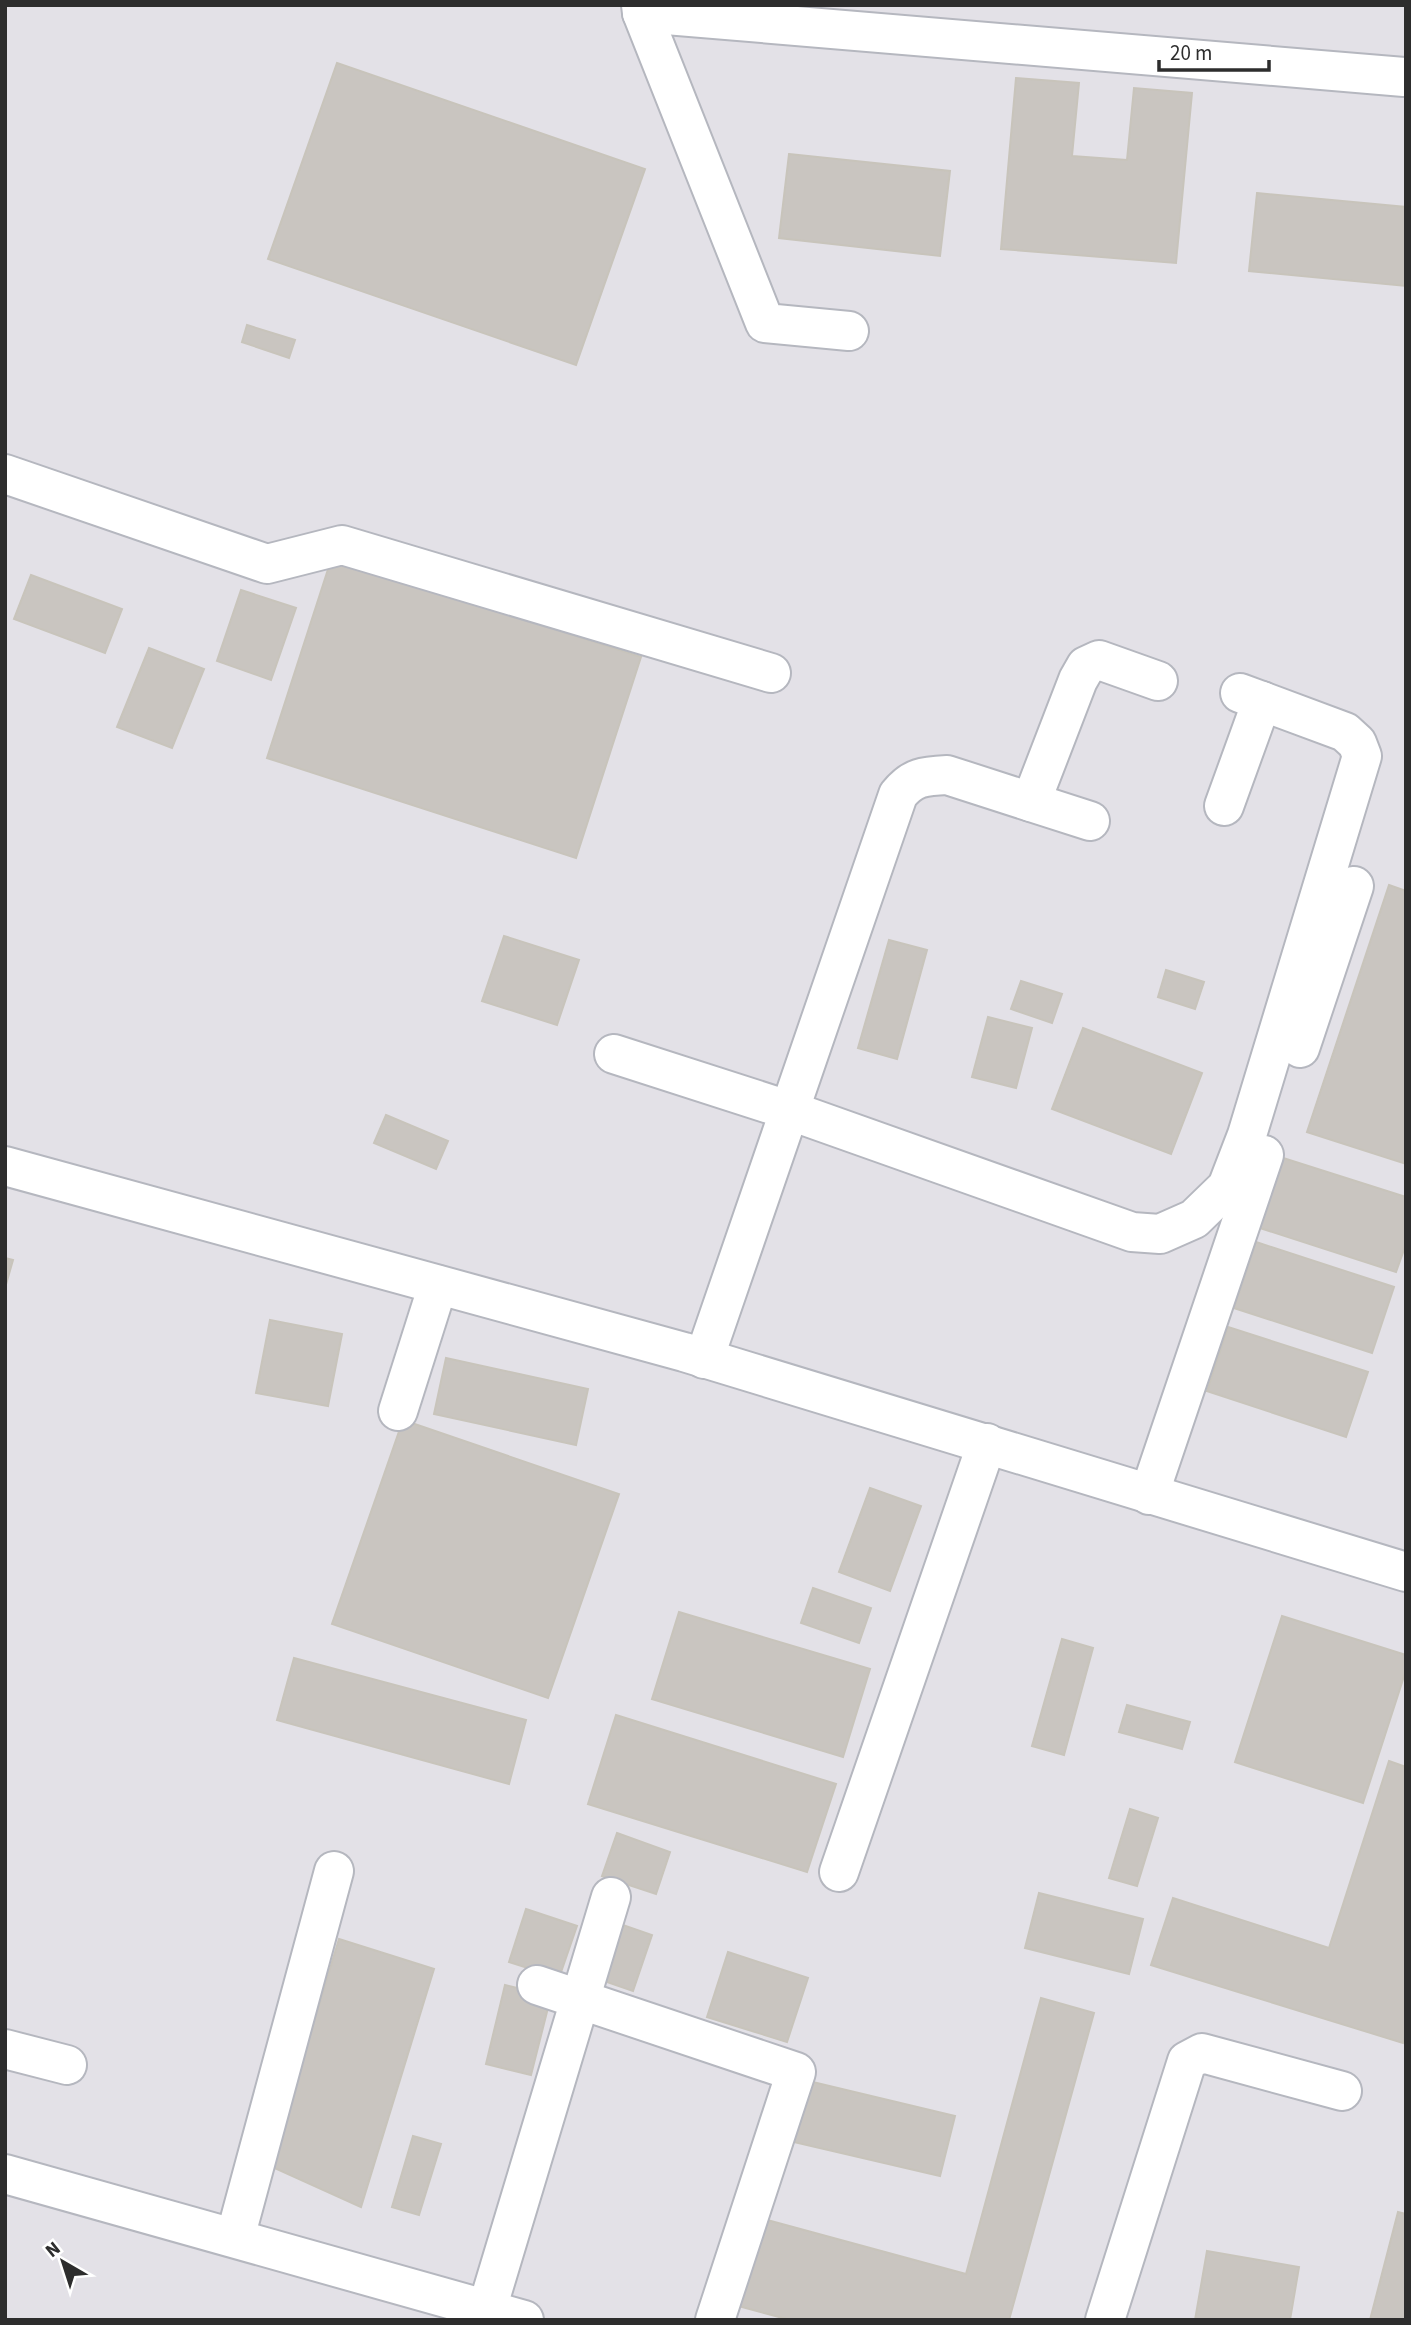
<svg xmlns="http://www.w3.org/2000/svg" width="1411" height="2325" viewBox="0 0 1411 2325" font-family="'Source Sans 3',sans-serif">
  <rect width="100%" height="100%" fill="#ede9e2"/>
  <rect fill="#e3e1e7" x="5" y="5" width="1401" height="2315"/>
  <g fill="#c9c5c0" stroke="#c8c4bb" stroke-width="2">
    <polygon points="337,63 645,169 576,365 268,259"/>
    <polygon points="1016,78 1079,83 1072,156 1127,160 1134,88 1192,93 1176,263 1001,249"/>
    <polygon points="789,154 950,171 940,256 779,238"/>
    <polygon points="1257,193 1406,207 1406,286 1249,271"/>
    <polygon points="247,325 295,340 289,358 242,342"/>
    <polygon points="332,557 641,657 576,858 267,758"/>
    <polygon points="31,575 122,609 105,653 14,619"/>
    <polygon points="241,590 296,608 271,680 217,661"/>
    <polygon points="149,648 204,669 172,748 117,727"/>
    <polygon points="1389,885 1406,891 1406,1164 1307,1132"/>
    <polygon points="504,936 579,960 557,1025 482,1001"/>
    <polygon points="889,940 927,950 897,1059 858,1048"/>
    <polygon points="1166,970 1204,982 1195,1009 1158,997"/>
    <polygon points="1021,981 1062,994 1052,1023 1011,1009"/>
    <polygon points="988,1017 1032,1028 1016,1088 972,1077"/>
    <polygon points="1083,1028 1202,1073 1171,1154 1052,1109"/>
    <polygon points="386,1115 448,1141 436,1169 374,1143"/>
    <polygon points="1280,1157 1406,1197 1406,1244 1396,1272 1257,1227"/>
    <polygon points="1256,1242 1394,1287 1372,1353 1234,1308"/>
    <polygon points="5,1258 13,1260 5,1288"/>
    <polygon points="270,1320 342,1334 328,1406 256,1393"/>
    <polygon points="1228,1327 1368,1372 1346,1437 1207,1391"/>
    <polygon points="446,1358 588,1389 576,1445 434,1414"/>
    <polygon points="403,1420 619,1494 548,1698 332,1624"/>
    <polygon points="870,1488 921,1506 890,1591 839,1572"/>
    <polygon points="813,1588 871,1608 859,1643 801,1623"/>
    <polygon points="679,1612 870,1669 843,1757 652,1699"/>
    <polygon points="1282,1616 1406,1655 1406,1670 1363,1803 1235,1762"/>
    <polygon points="1062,1639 1093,1648 1064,1755 1032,1746"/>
    <polygon points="294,1658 526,1720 509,1784 277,1720"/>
    <polygon points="1127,1705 1190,1722 1182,1749 1119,1732"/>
    <polygon points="616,1715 836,1784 807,1872 588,1804"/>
    <polygon points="1389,1761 1406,1767 1406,2034 1403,2043 1151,1965 1173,1898 1329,1948"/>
    <polygon points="1130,1809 1158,1818 1137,1886 1109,1878"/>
    <polygon points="617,1833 670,1852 656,1894 602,1876"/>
    <polygon points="1039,1893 1143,1919 1129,1974 1025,1948"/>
    <polygon points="526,1909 577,1926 559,1978 509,1962"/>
    <polygon points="617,1923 652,1935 633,1991 598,1979"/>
    <polygon points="339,1939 434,1969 361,2207 270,2166"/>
    <polygon points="728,1952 808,1978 787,2042 707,2017"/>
    <polygon points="505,1985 551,1996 531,2075 486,2064"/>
    <polygon points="1041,1998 1094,2013 1009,2320 790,2320 731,2304 756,2217 966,2274"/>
    <polygon points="796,2078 955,2116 940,2176 781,2139"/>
    <polygon points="413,2136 441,2144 419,2215 392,2207"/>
    <polygon points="1398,2212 1406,2214 1406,2320 1370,2320"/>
    <polygon points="1207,2251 1299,2267 1290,2320 1195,2320"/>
  </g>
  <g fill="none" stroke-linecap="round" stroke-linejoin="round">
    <g stroke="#b5b7bf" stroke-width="42">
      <g id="minor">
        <polyline points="641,5 642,13 1404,77"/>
        <polyline points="642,13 765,323 849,331"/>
        <polyline points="5,474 267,564 342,545 771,673"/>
        <polyline points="1031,802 1078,680 1086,666 1099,660 1158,681"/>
        <polyline points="1224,806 1262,701"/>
        <polyline points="1300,1048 1354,886"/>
        <polyline points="614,1054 791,1111 1132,1232 1160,1234 1194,1219 1227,1187 1247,1135 1362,756 1357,743 1345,732 1240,693"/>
        <polyline points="5,1166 684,1352 1406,1572"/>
        <path d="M704,1359L898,795C912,777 924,776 947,775L1090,821"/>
        <polyline points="398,1411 438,1285"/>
        <polyline points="1149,1495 1264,1155"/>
        <polyline points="839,1872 987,1443"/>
        <polyline points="537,1985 796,2072 715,2320"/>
        <polyline points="5,2049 67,2065"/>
        <polyline points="5,2174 524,2320"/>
        <polyline points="235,2238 334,1871"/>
        <polyline points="487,2309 611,1897"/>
        <polyline points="1105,2320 1187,2061 1202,2053 1342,2091"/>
      </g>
    </g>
    <use href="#minor" stroke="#fff" stroke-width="38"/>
  </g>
  <rect width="1411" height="2325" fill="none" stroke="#2d2d2d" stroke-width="14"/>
  <g transform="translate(63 2262) rotate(321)" stroke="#ffffff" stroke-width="5" paint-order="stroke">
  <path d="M0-5L12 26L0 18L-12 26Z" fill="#2d2d2d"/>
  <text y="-10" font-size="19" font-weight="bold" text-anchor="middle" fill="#2d2d2d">N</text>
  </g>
  <path d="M1159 60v10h110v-10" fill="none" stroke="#2d2d2d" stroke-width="3.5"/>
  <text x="1170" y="60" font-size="21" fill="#2d2d2d" stroke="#ffffff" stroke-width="5" paint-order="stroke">20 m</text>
</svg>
